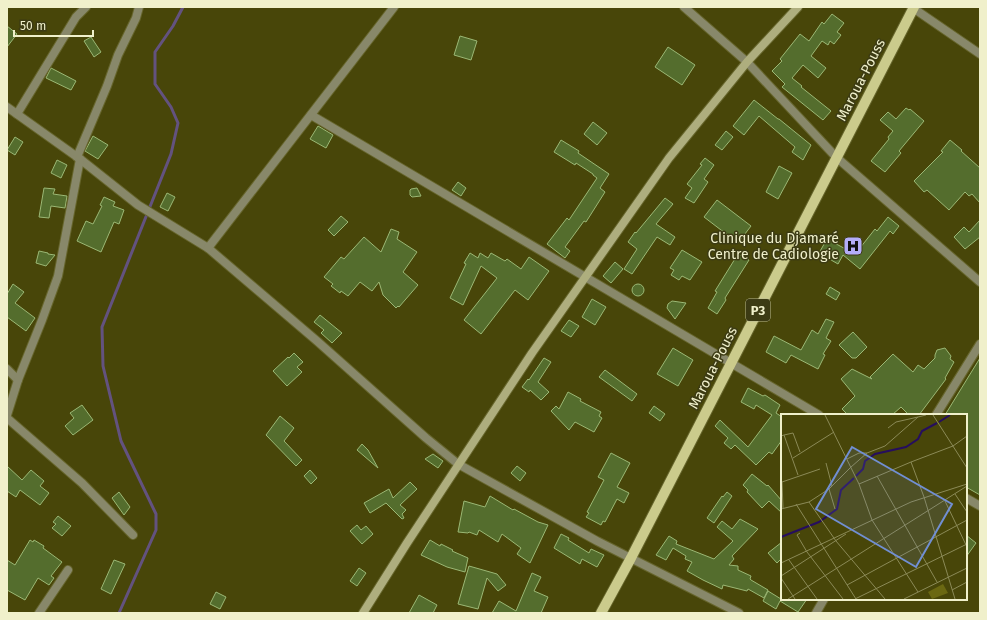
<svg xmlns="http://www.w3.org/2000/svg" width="987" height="620" viewBox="0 0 987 620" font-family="'Fira Sans',sans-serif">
  <rect width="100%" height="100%" fill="#484609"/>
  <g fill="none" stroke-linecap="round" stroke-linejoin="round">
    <polyline stroke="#63527f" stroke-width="3" points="119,613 156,530 156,514 121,441 103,366 102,327 171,154 178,123 171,107 155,84 155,52 173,26 183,7"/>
  </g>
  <g fill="#546d2d" stroke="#9bb875">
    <polygon points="832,14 844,23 837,32 841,35 834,44 830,41 828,45 822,41 811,56 826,68 818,78 803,65 792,78 802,86 801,87 831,111 823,120 782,87 785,84 772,71 782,61 780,59 800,34 809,41 822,22 824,24"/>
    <polygon points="7,26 17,34 7,47"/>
    <polygon points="460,36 477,41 471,60 454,55"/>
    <polygon points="91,37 101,52 94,57 84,41"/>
    <polygon points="668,47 695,65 682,85 655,67"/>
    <polygon points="51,68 76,81 71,90 46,78"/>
    <polygon points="754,100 778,119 779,119 811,145 803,160 792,152 795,147 759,116 744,135 733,126"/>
    <polygon points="906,108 909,110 910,109 924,121 899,151 901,153 885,172 871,161 889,139 888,137 893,131 880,120 888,112 896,119"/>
    <polygon points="593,122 607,133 597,145 584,134"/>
    <polygon points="318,126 333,135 326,148 310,139"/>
    <polygon points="726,131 733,137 722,150 715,145"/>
    <polygon points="93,136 108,145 98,159 85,151"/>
    <polygon points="15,137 23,142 15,155 7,150"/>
    <polygon points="561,140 579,151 578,153 609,174 600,188 605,192 586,222 584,221 565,247 570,251 565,258 547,244 567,218 569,220 597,178 593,175 593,174 576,163 575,165 554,152"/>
    <polygon points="950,140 962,150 961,151 980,168 980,203 972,194 969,196 965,192 949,210 927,190 924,192 914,181 943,152 941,151"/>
    <polygon points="705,158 714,165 704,179 708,182 694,203 685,198 692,188 687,184 702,165 700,164"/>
    <polygon points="57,160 67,165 61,178 51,173"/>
    <polygon points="779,166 792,173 778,199 766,192"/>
    <polygon points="458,182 466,188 461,196 452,190"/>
    <polygon points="44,188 55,189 53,194 67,196 65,208 51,206 49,218 39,217"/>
    <polygon points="417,188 421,196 412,197 410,195 410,190 411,189"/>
    <polygon points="167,193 175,197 168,211 160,207"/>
    <polygon points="104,197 115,202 113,206 124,210 119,224 114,222 101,252 77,241 86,221 93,224 102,206 100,205"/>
    <polygon points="665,198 673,204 656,224 675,237 670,245 657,237 632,274 624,269 637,249 628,242 635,232 636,233"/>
    <polygon points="717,200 751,226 738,243 704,217"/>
    <polygon points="341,216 348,222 334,236 328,230"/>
    <polygon points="888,217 899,226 893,234 890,231 860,269 843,255 838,264 819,253 827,239 853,253 854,252 856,253 875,229 877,231"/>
    <polygon points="980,220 980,237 965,249 954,237 964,227 969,232"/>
    <polygon points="391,229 399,232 397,239 417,252 403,272 418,285 399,307 398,306 396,308 383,295 379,282 372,291 360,282 348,296 341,291 340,293 331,286 333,284 324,277 341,257 344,259 364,237 381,252"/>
    <polygon points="682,250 702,262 690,280 682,276 679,280 671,275 674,270 670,268"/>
    <polygon points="39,251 48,253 48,254 55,255 46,266 36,263"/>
    <polygon points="470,253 478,258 480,253 488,258 491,253 505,261 507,259 521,269 529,257 549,271 528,300 515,290 481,334 464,320 497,278 481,266 463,305 450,298 466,264 464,263"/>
    <polygon points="738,254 749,260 725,298 726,300 717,314 708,308 717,292 715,291"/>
    <polygon points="615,262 623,269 611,283 603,276"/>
    <polygon points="13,284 24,292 15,303 35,318 26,331 7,317 7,294"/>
    <circle cx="638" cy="290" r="6"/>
    <polygon points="830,287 840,293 836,300 826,294"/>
    <polygon points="592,299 606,307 595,325 582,317"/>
    <polygon points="672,301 686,303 675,319 667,308 668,304"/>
    <polygon points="320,315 342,333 332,343 321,333 324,330 314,322"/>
    <polygon points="826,319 834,322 826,338 831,341 823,354 825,355 818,369 791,355 786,363 766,352 774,336 801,350 812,330 818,334"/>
    <polygon points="569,320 579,326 571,337 561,331"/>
    <polygon points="853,332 867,347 856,358 852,358 839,345"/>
    <polygon points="673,348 693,360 678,386 657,374"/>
    <polygon points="945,348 951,356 950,359 954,362 945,378 946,379 919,415 909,415 901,407 892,415 848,415 842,409 855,396 841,379 852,369 872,379 870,377 893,354 913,372 918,365 924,369 935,358 935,355 937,350"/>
    <polygon points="294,353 303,362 297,367 302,372 287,386 273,371 288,357 289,358"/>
    <polygon points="544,358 551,362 538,382 549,392 541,400 530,390 529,392 522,387 528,379 529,380"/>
    <polygon points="980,358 980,495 966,487 966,415 945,415"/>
    <polygon points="605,370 637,394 632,401 599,377"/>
    <polygon points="748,388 763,396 765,395 780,405 776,413 782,417 782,440 772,454 769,452 756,465 735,445 731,449 724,443 728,438 715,426 720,420 748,447 772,415 756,405 754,409 741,402"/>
    <polygon points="568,392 581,399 580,401 601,412 599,416 602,418 594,432 575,422 569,430 551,411 556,406 559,409"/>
    <polygon points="82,405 93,420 73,435 65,426 74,418 70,413"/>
    <polygon points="654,406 665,414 660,421 649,413"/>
    <polygon points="280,416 294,428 284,441 302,460 296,466 266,435"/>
    <polygon points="362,444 368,450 378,468 357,450"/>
    <polygon points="611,453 630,463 617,487 629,493 624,503 617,499 605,522 603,521 601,525 586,517 589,513 587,512 604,480 598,477"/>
    <polygon points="433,454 443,461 438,468 425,459"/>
    <polygon points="7,466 22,480 31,470 44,481 40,486 49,493 40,505 20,490 16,497 7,491"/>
    <polygon points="517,466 526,473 520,481 511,473"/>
    <polygon points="310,470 317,478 311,484 304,476"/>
    <polygon points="752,474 767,486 768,485 782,501 782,513 769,501 762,508 747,492 748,490 743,485"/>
    <polygon points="410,482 417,489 400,505 406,510 402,514 404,518 402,519 386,503 370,513 364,503 389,489 393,498"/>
    <polygon points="119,492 130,507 124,515 112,498"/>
    <polygon points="727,492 732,496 714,523 707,518 722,496 723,497"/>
    <polygon points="490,496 513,510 514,509 538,522 548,525 530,563 517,554 521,548 502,534 498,542 479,530 477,535 469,532 468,533 458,532 464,501 485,507"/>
    <polygon points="58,516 71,526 62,536 52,528 56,524 53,522"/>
    <polygon points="740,519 758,529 732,556 734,559 729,565 738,566 738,570 751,576 750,579 751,580 768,590 764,598 748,589 747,591 723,585 722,589 703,580 687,571 692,562 685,559 686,556 673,548 666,560 656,555 669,536 677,541 676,544 714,559 733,541 717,527 722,521 732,529"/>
    <polygon points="357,525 361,530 366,526 373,534 362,544 350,531"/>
    <polygon points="561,534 569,538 568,540 589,553 591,549 604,555 597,567 582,559 580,564 554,548"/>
    <polygon points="966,535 976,543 966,557"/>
    <polygon points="30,540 33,542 34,540 44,546 43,548 62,562 51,576 54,578 49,585 38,578 25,600 7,590 7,560 15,565"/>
    <polygon points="430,540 440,546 441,544 453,550 452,551 468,558 465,572 447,567 421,555"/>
    <polygon points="782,542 782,558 777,563 768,553"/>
    <polygon points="114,560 125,564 111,594 101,589"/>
    <polygon points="469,566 497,574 506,585 498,591 487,578 478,609 458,604"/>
    <polygon points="359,568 366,573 357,586 350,581"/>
    <polygon points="532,573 541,577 534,591 548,597 541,613 492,613 499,601 516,611"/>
    <polygon points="768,591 781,599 807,599 798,612 780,601 776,609 763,601"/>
    <polygon points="216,592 226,597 220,609 210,604"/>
    <polygon points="419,595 437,605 433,613 409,613"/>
  </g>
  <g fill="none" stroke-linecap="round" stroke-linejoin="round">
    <g stroke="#66652c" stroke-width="10">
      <g id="minor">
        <polyline points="684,7 747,62 836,157 980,282"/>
        <polyline points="913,8 980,54"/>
        <polyline points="7,107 80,159 138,205 208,248 317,341 426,438 458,464 597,541 739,613"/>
        <polyline points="17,114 76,17 86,7"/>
        <polyline points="311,115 819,415"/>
        <polyline points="77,157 107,86 118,55 136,18 139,7"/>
        <polyline points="208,248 394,7"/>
        <polyline points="7,369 18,380"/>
        <polyline points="7,415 18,380 42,320 58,276 80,159"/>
        <polyline points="936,415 980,344"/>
        <polyline points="7,418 82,483 133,535"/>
        <polyline points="966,498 980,506"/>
        <polyline points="39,613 68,570"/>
        <polyline points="816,613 824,599"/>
      </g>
    </g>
    <g stroke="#66652c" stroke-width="10">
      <polyline id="secondary" points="363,613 407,543 532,353 669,158 747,62 798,7"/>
    </g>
    <g stroke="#66652c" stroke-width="12">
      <polyline id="primary" points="601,613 631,558 914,7"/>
    </g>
    <use href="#minor" stroke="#88886a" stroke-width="8"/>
    <use href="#secondary" stroke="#aeae7e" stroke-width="8"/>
    <use href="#primary" stroke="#cbcb8c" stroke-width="10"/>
  </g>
  <defs>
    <g id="hospital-square" transform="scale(1)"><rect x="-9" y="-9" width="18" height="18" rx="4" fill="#b3adf9" stroke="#3c3b14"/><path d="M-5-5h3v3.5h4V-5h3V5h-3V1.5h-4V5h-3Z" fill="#111"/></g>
  </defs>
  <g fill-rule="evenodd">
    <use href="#hospital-square" x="853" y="246"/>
  </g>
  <g text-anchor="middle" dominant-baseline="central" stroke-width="3" stroke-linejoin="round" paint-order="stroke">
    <rect fill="#3c3b14" stroke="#baba94" stroke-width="1" x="746" y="299" width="24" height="22" rx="3"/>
    <g font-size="13" font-weight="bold" fill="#f0f0cb">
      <text x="758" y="310">P3</text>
    </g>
    <g font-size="14" fill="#f0f0cb" stroke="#3c3b14">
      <text transform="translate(861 80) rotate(-63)">Maroua-Pouss</text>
      <text transform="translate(713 368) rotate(-63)">Maroua-Pouss</text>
    </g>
    <g font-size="14" fill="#f0f0cb" stroke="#3c3b14" text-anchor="end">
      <text x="839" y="238">Clinique du Djamaré<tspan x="839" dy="16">Centre de Cadiologie</tspan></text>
    </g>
  </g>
  <g transform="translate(781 414)">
    <rect width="186" height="186" fill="#484609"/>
    <path d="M162,170L167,179L151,185L147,178Z" fill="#6b6812"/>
    <path fill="none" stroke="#260e5e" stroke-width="2" d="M158,8L169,1M75,62L82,55L84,47L94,40L125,33L137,25L141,17L156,9M0,123L38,108L56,95L60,76L73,64"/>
    <path fill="none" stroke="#8b8a57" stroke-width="1" d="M44,1L78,70L91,106L137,178M152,1L186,54M107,14L115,8L137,3M3,21L12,19L19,38M0,22L3,21L17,61M12,44L53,18M66,45L78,39H86M130,48L172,32L186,22M45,49L51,72M70,53L86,39L104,32L137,3L145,1M96,62L156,168M1,68L39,55M1,68L2,94M78,70L130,48L143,83L174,185M174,80L186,98M164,87L186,133M28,88L55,127L104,185M15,90L75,185M0,95L28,88L48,75M54,95L48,75L70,53M19,119L16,121L26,138L62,185M8,146L36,185M0,149L130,88L186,70M0,162L65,120M0,164L14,185M66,171L186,106M171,176L186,168M7,185L186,72M74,185L186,130M123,185L186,154"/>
    <path fill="#718fd3" fill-opacity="0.15" stroke="#718fd3" stroke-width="2" d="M71,33L171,90L135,153L35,95Z"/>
    <rect width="186" height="186" fill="none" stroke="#f0f0cb" stroke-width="2"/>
  </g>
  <rect width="987" height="620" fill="none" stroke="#f0f0cb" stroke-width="16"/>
  <path d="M14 30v6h79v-6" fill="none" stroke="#f0f0cb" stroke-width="2"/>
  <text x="20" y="30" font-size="12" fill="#f0f0cb" stroke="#3c3b14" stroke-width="3" paint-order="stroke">50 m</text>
</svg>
